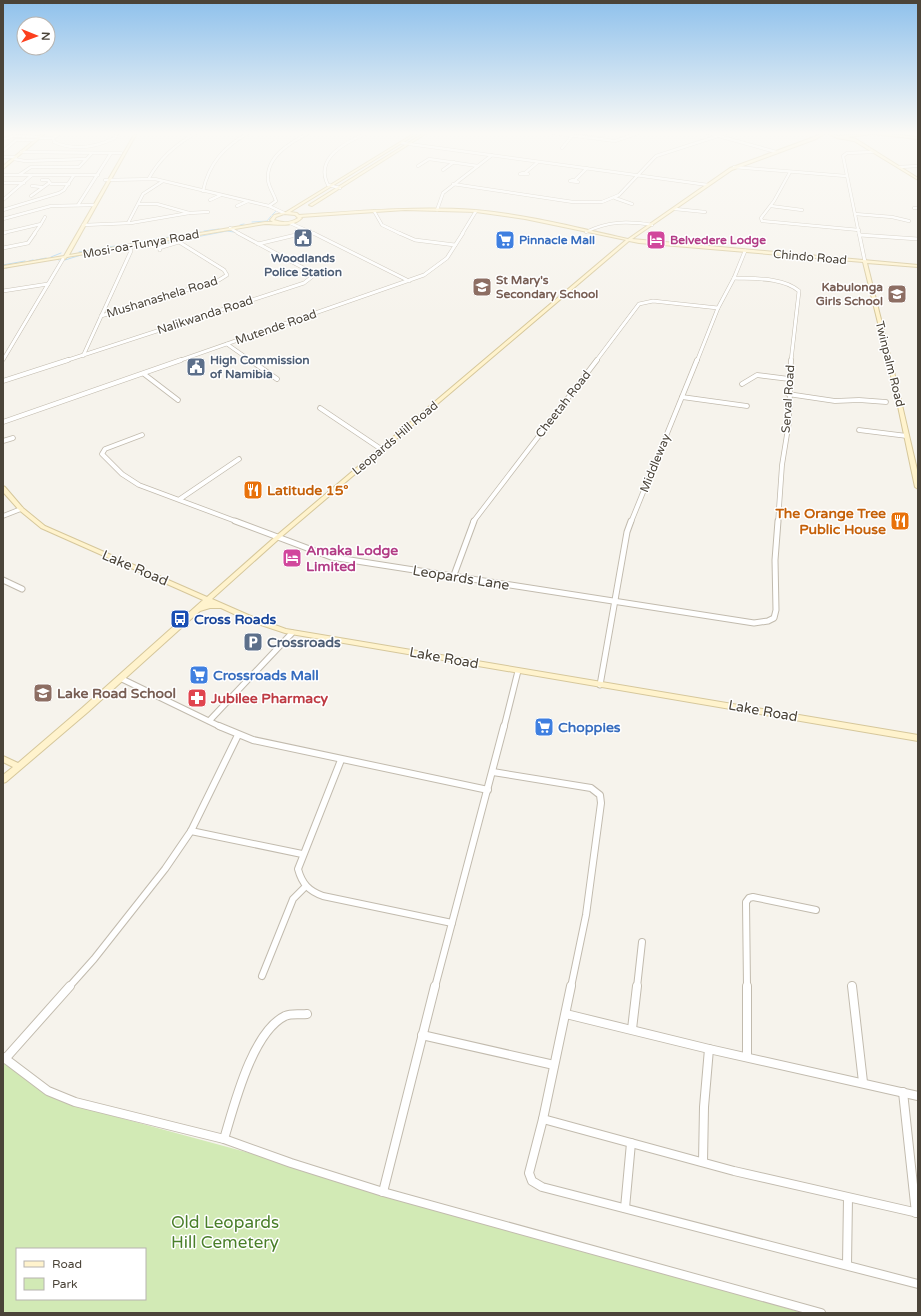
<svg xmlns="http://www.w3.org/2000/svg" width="921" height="1316" viewBox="0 0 921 1316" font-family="'Varela Round',sans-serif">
  <rect width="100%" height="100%" fill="#f6f3ec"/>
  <path fill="#d2eab5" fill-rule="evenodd" d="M3,1056L69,1104L279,1161L803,1313H3ZM17,1249H145V1299H17Z"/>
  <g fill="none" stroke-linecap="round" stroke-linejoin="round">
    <g stroke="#a9d4f2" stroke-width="1">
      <polyline points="272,215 276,211"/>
      <polyline points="252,222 267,221 271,216"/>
      <polyline points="240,225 244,224"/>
      <polyline points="204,231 219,229"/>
      <polyline points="190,234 201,232"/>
      <polyline points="179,235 189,234"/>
      <polyline points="181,240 227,231 234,232"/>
      <polyline points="137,242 176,236"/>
      <polyline points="109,247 134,243"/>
      <polyline points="102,248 104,248"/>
      <polyline points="135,248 157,242 174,242"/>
      <polyline points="79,252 97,249"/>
      <polyline points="51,257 61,253"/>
      <polyline points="56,259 59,260"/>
      <polyline points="36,260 46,258"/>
      <polyline points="65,260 81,255 124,248 128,249"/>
      <polyline points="29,261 33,260"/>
      <polyline points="3,265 25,261"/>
      <polyline points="6,268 14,266"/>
    </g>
    <g stroke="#c2bbae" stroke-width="3.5">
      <g id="street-far5">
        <path d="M61,133L53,138L54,142C74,151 96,147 115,138L117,133"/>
        <polyline points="553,133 615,141 638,133"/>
        <polyline points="582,133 603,135"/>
        <polyline points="708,133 776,152"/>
        <polyline points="13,136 40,137"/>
        <polyline points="39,138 53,138"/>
        <polyline points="3,140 15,135"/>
        <polyline points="402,143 708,185"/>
        <polyline points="562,148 572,136"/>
        <polyline points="3,151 16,140 36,140"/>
        <polyline points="21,152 121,153"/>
        <polyline points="3,157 16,157"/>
        <polyline points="14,159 25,161 86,159"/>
        <polyline points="418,166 429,159 478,166"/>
        <polyline points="734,167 846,176"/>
        <polyline points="899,167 918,166"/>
        <polyline points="443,170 454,162"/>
        <polyline points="790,172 774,201 761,218 762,221 859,230"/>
        <polygon points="523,173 528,174 520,174"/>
        <polyline points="525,173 538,162"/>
        <polyline points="3,175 98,175"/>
        <polyline points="19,175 31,167 79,167 92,153"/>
        <path d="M149,178C160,158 176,144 196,133"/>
        <polyline points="42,180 48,180 51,184 69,184"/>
        <polyline points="105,180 155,179 269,206 284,213"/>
        <polygon points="573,180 578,182 570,181"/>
        <polyline points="575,180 587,168"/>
        <polyline points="3,183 24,183"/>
        <polyline points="453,184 573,202 602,202 619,195 656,156 727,133"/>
        <polyline points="32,186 42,187"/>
        <path d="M340,188L328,185C314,158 346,142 367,133"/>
        <path d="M203,191C209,163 224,147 248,133"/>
        <polyline points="31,196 49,183"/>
        <polyline points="615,198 632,204"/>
        <polyline points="3,200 32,175"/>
        <polyline points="210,200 221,195"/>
        <polyline points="139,204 157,204 189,213 208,212"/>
        <polyline points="78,205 111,153"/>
        <polyline points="237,206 248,201"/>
        <path d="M269,206L276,201C274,194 269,188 268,180C266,156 291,142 309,133"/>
        <polyline points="771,206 802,210"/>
        <polyline points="914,208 918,208"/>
        <polyline points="675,209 705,212"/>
        <polyline points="3,210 59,193 64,190 74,175"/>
        <polyline points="437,210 443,193 492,155"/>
        <polyline points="374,211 382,225 401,234"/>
        <polyline points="855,214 892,217 909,221"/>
        <polyline points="3,219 51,206 95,205"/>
        <polyline points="128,223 143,194 163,181"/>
        <polyline points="290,223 315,234"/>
        <polyline points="83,225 131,223 189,213"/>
        <polyline points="230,228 240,234"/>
        <path d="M586,232C608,221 628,221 652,225"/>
        <polyline points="3,233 41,224 45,217"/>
        <polyline points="34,234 41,224"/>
        <polyline points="300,234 310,231"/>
        <polyline points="462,234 476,211"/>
        <polyline points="859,234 843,156 847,153 873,152"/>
      </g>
    </g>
    <g stroke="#c2bbae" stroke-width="4">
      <g id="street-far4">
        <polyline points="3,233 5,233"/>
        <polyline points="313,233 409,281"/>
        <polyline points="399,233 415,240 455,245"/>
        <polyline points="859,233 865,262"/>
        <polyline points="860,235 918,239"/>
        <polyline points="258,244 304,233"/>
        <polyline points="3,248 28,243 35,233"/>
        <polyline points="160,250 159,248 179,242"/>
        <path d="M734,278C754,279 783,277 799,291L791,361"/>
        <polyline points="3,291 48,284"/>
        <polyline points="101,316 219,280 227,275 224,270 179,242 174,237"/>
        <polyline points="227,344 251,361"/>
        <polyline points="83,356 131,251 129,245"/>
        <polyline points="3,360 63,259"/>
        <polyline points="65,361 304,283 313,276 309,271 238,233"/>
        <polyline points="178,361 424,275 447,258 463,233"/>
        <polyline points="596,361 639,304 653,301 718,308"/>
        <polyline points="697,361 718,308 734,278 745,251"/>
      </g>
    </g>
    <g stroke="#c2bbae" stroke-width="5.5">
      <g id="street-far3">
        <polyline points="250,360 277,379"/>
        <polyline points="144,374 178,400"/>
        <polyline points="3,381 68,360"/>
        <polyline points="742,384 757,375 789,379"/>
        <polyline points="788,394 835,401 859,400 886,402"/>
        <polyline points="682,397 747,406"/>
        <polyline points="320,408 381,449"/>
        <polyline points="3,422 181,360"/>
        <polyline points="859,430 907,436"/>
        <polyline points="142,435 105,449 102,454 122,474 139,485 238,522"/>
        <polyline points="3,441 13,438"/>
        <polyline points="180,499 239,459"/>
        <polyline points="3,516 21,509"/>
        <polyline points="473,522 597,360"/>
        <polyline points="631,522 697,360"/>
        <polyline points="778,522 782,465 789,422 791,360"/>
      </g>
    </g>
    <g stroke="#c2bbae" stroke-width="7">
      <g id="street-far2">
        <polyline points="235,521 331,557 754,623 768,621 774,618 776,610 775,560 778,521"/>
        <polyline points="454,575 474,521"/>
        <polyline points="3,580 22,589"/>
        <polyline points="120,678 221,727"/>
        <polyline points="600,685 627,532 631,521"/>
        <polyline points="210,720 292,633"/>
        <polyline points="504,727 518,671"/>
      </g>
    </g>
    <g stroke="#c2bbae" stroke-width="8">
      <g id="street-far1">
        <polyline points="219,726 253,740 488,790"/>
        <path d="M341,760L298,869C302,884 309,891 323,896L452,923"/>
        <polyline points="493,772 591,788 600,795 601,803 586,915 571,987"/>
        <polyline points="191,831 302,854"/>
        <polyline points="262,976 293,899 305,887"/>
        <polyline points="69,987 94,959 165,869 191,831 238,735"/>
        <polyline points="435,987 504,726"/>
        <polyline points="637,987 642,942"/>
        <polyline points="747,987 746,902 749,898 753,897 816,910"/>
      </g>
    </g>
    <g stroke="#c2bbae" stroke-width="10">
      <g id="street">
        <polyline points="571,986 543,1119 529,1173 532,1181 542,1187 918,1284"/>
        <polyline points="747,986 747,1056"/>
        <polyline points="852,986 863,1082"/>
        <polyline points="566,1014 709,1049 918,1096"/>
        <polyline points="632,1029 637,986"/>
        <polyline points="422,1035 554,1065"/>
        <polyline points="3,1057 48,1091 75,1102 224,1139 291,1163 383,1192 821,1313"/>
        <polyline points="5,1059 70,986"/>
        <polyline points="903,1092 916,1213"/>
        <polyline points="543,1119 734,1171 918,1213"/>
        <path d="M224,1139C234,1106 252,1032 285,1016C292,1013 300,1015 307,1014"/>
        <polyline points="703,1162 704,1107 709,1049"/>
        <polyline points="383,1192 435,986"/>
        <polyline points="625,1208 631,1143"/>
        <polyline points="847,1265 848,1198"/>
      </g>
    </g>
    <g stroke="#d6c79b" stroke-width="2">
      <g id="secondary">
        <polygon points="43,133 46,133 3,169 3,166"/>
        <path d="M135,133H137L69,255L265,222H273L270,220L274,215L286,212L415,133H418L290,212L297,213L299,215C358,211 416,206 475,210C525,214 579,228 628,239L730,168L814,137L823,133H826L816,139L732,170L632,239L918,265V267L867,263L899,392L918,474V489L915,487L895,392L863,262L639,243L629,241L280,538L212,599L253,617L286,629L918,735V741L285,633L249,621L221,608H210L200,611L88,712L6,782L3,783V775L13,767L3,762V756L18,763L82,708L203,600L41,528L19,510L3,492V486L5,487L23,508L45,526L207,597L276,536L626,240L525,219L476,212L405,210L301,217L302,218C292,228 277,224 265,224L67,257L65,259L63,258L3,268V266L64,256ZM284,214L295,215L298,218C291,223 282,223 274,220L276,217Z"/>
        <polygon points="424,133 427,133 312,206 309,205"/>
        <polygon points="827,133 830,133 838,136 878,133 918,137 918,139 873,134 847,137 856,139 918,178 918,180 854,141 837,138"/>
      </g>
    </g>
    <use href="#street-far5" stroke="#fff" stroke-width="2.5"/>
    <use href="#street-far4" stroke="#fff" stroke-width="3"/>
    <use href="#street-far3" stroke="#fff" stroke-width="4"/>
    <use href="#street-far2" stroke="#fff" stroke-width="5"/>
    <use href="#street-far1" stroke="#fff" stroke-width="6"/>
    <use href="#street" stroke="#fff" stroke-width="8"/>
    <use href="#secondary" fill="#fff3cd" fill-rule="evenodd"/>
  </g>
  <linearGradient id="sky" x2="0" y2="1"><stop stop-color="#8fc1ec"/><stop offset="0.42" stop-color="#fbfaf6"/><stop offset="1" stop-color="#fbfaf6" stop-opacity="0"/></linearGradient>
  <rect width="921" height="317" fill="url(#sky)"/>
  <defs>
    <g id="civic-square" transform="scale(1)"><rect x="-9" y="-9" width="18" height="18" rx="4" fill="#5c6f8a" stroke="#fff"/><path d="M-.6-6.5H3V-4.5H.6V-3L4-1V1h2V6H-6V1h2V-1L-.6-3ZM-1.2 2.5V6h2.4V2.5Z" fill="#fff"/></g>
    <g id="supermarket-square" transform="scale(1)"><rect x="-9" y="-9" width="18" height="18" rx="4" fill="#3f7fe0" stroke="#fff"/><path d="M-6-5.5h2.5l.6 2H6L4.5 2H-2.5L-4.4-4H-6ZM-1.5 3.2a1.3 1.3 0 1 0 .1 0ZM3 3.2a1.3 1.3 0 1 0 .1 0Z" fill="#fff"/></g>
    <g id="hotel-square" transform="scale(1)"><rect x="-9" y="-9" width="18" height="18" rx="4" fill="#d1479c" stroke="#fff"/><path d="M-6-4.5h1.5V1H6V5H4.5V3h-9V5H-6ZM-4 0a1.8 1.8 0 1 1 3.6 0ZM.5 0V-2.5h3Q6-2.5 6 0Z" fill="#fff"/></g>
    <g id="school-square" transform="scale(1)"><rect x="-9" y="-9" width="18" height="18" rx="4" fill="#8d6e63" stroke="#fff"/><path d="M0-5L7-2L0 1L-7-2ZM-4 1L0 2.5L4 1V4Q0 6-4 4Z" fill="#fff"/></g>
    <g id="restaurant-square" transform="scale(1)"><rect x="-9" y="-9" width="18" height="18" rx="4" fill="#e8710a" stroke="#fff"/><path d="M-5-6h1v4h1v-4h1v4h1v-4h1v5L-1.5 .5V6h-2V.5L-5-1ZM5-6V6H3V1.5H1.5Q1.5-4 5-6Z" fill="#fff"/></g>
    <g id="bus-square" transform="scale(1)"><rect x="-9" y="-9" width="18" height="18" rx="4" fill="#1a4fb4" stroke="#fff"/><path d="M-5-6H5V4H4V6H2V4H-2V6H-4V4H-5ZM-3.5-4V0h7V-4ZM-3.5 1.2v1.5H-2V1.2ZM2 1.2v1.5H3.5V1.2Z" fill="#fff"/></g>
    <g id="parking-square" transform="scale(1)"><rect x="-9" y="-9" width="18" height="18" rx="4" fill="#5c6f8a" stroke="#fff"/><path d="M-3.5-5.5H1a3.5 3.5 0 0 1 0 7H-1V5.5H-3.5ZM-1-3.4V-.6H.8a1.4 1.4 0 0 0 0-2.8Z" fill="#fff"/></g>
    <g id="pharmacy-square" transform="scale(1)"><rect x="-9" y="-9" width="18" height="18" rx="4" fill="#e0444e" stroke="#fff"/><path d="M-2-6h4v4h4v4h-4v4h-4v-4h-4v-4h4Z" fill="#fff"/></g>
  </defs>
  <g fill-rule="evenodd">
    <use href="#civic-square" x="303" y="238"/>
    <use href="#supermarket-square" x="505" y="240"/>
    <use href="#hotel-square" x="656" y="240"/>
    <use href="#school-square" x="482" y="287"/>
    <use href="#school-square" x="897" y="294"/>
    <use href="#civic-square" x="196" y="367"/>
    <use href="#restaurant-square" x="253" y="490"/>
    <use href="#restaurant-square" x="900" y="521"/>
    <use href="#hotel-square" x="292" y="558"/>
    <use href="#bus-square" x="180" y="619"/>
    <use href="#parking-square" x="253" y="642"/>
    <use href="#supermarket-square" x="199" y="675"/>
    <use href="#school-square" x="43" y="693"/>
    <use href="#pharmacy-square" x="197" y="698"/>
    <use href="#supermarket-square" x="544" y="727"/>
  </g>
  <g text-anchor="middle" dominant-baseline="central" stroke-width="3" stroke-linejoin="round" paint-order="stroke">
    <g font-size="12" font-weight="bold" fill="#366cbe" stroke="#fff" text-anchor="start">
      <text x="519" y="240">Pinnacle Mall</text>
    </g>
    <g font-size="12" font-weight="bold" fill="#b23c85" stroke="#fff" text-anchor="start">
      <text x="670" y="240">Belvedere Lodge</text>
    </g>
    <g font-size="12" fill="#4b4439" stroke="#fff">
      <text transform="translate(141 244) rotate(-10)">Mosi-oa-Tunya Road</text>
      <text transform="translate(810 257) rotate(5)">Chindo Road</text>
      <text transform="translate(162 297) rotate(-17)">Mushanashela Road</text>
      <text transform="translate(205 315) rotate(-18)">Nalikwanda Road</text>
      <text transform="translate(276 327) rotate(-19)">Mutende Road</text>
      <text transform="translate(890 364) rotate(76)">Twinpalm Road</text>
      <text transform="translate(788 399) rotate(-86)">Serval Road</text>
      <text transform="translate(563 404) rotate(-52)">Cheetah Road</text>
      <text transform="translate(395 438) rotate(-40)">Leopards Hill Road</text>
      <text transform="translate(655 463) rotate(-68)">Middleway</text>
    </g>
    <g font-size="12" font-weight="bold" fill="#4e5e75" stroke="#fff">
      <text x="303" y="258">Woodlands<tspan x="303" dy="14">Police Station</tspan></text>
      <text x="210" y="360" text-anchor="start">High Commission<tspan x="210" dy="14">of Namibia</tspan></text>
    </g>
    <g font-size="12" font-weight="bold" fill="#785e54" stroke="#fff" text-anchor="start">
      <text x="496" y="280">St Mary's<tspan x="496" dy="14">Secondary School</tspan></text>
      <text x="883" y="287" text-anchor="end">Kabulonga<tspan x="883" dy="14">Girls School</tspan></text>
    </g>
    <g font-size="14" font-weight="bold" fill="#c56008" stroke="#fff" text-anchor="start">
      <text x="267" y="490">Latitude 15°</text>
      <text x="886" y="513" text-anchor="end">The Orange Tree<tspan x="886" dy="16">Public House</tspan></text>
    </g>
    <g font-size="14" font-weight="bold" fill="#b23c85" stroke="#fff" text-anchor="start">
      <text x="306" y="550">Amaka Lodge<tspan x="306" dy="16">Limited</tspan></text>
    </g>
    <g font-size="14" fill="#4b4439" stroke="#fff">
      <text transform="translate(135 568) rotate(23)">Lake Road</text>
      <text transform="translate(461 578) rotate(9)">Leopards Lane</text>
      <text transform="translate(444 658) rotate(10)">Lake Road</text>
      <text transform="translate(763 711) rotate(10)">Lake Road</text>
    </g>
    <g font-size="14" font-weight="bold" fill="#164399" stroke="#fff" text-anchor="start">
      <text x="194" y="619">Cross Roads</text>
    </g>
    <g font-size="14" font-weight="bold" fill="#4e5e75" stroke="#fff" text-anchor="start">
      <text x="267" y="642">Crossroads</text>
    </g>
    <g font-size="14" font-weight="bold" fill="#366cbe" stroke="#fff" text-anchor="start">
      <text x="213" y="675">Crossroads Mall</text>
      <text x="558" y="727">Choppies</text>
    </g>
    <g font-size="14" font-weight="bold" fill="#785e54" stroke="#fff" text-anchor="start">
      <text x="57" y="693">Lake Road School</text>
    </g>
    <g font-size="14" font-weight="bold" fill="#be3a42" stroke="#fff" text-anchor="start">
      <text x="211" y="698">Jubilee Pharmacy</text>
    </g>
    <g font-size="17" fill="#4a7f2a" stroke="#fff">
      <text x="225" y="1222">Old Leopards<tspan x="225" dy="20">Hill Cemetery</tspan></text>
    </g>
  </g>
  <rect width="921" height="1316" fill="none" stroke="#4b4439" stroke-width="8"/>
  <rect x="16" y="1248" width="130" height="52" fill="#ffffff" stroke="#b7b4b0"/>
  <rect x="24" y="1261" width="20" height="6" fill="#fff3cd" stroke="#b7b4b0"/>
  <text x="52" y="1268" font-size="12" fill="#4b4439">Road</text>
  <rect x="24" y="1278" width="20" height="12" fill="#d2eab5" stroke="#b7b4b0"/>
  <text x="52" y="1288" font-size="12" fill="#4b4439">Park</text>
  <g transform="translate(36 36) rotate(91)"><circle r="19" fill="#ffffff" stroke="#b7b4b0"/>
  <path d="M0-3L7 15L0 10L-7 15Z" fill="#fc3f1d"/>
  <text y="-6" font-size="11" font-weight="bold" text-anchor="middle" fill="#4b4439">N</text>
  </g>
</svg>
